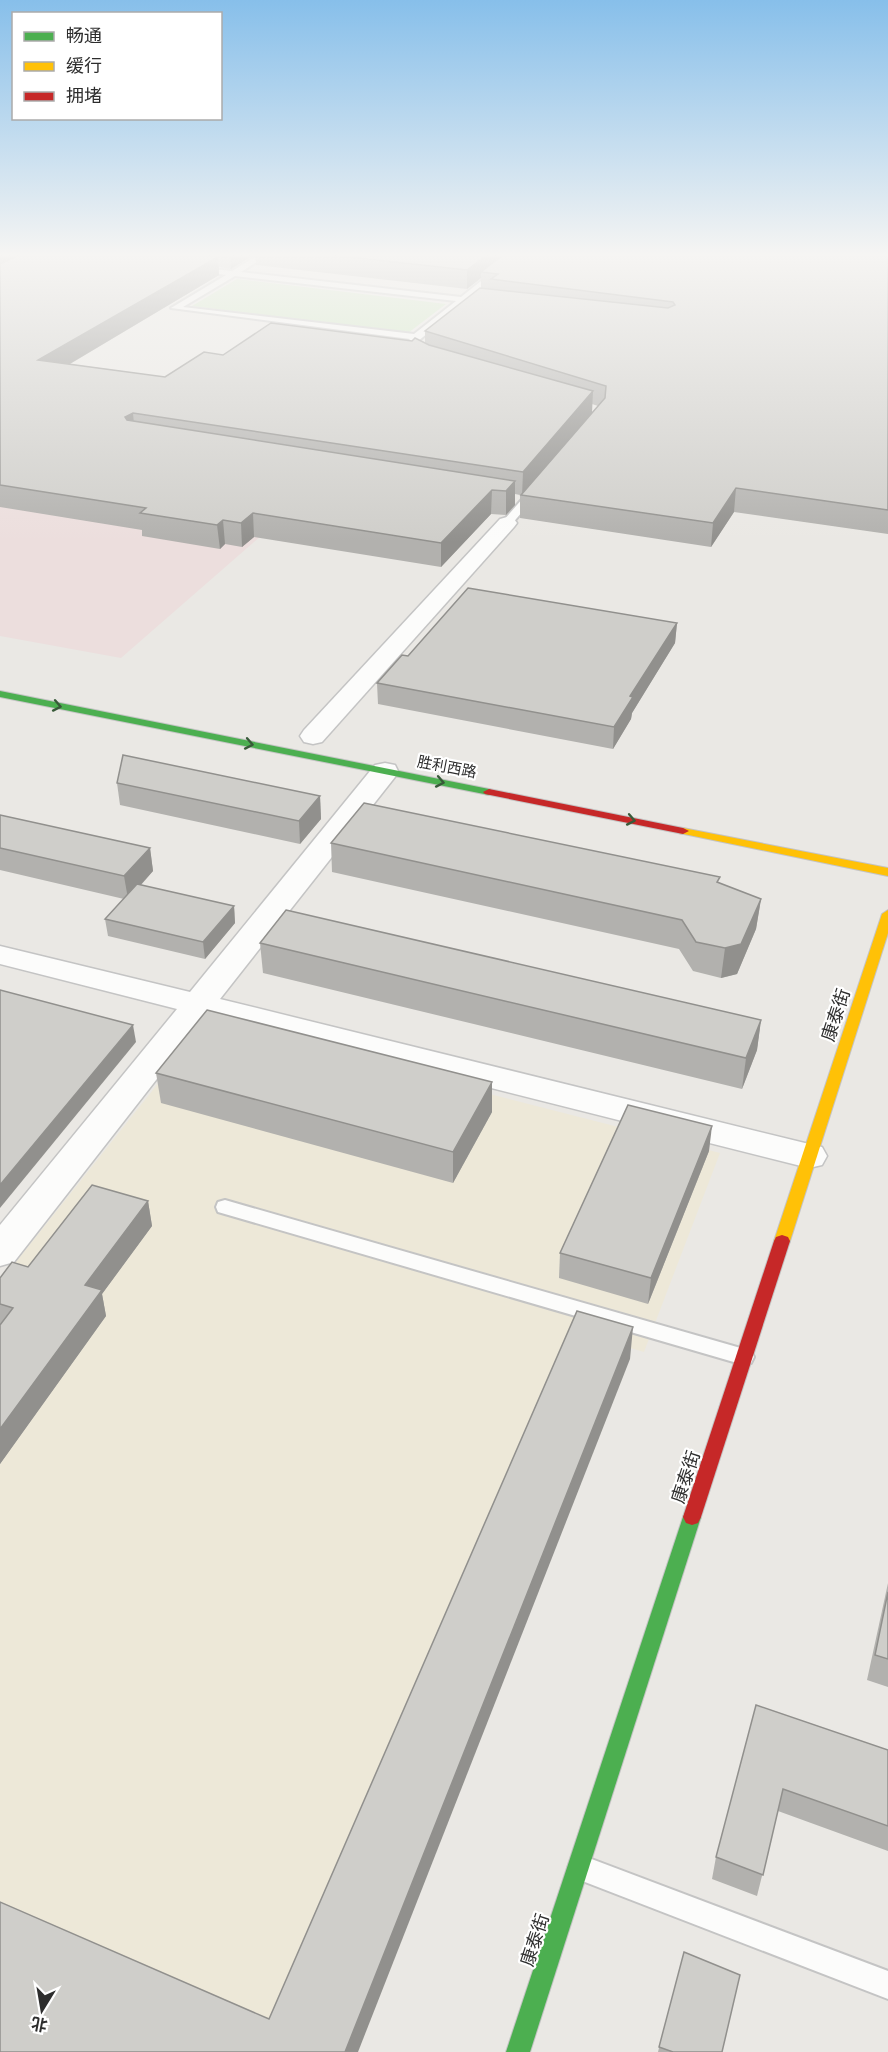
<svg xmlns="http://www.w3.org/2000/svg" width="888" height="2052" viewBox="0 0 888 2052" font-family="'DM Sans','Noto Sans SC',sans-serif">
  <rect width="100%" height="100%" fill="#eae8e4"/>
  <polygon fill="#ede8d8" points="207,1022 720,1153 644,1352 572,1331 261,2052 0,2052 0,1282"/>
  <polygon fill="#ecdedd" points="0,449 308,495 121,658 0,636"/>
  <polygon fill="#cae6bc" points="237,279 446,304 408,333 192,306"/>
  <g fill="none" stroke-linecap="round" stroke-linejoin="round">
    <g stroke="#c4c4c4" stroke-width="4">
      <g id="lane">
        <path d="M260,254H269L241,272L461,297L515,254H523L470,298L488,300V304L465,302L411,347L418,353L414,356L402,348L410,339L171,308L226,275L197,271L194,267L232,271ZM235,276L456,301L414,334L183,307Z"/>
        <polygon points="530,490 539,492 511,525 503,525 503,521"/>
        <polygon points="225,1200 744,1349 751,1351 754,1357 751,1363 744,1365 218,1212 216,1207 218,1202"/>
        <polygon points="581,1855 888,1971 888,1999 572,1877 568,1868 572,1859"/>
      </g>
    </g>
    <g stroke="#c4c4c4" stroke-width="3">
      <g id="street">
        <polygon points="507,517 514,519 517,523 514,527 322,742 313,744 304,742 300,736 304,730 500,519"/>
        <polygon points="385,763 395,765 398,771 395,777 220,999 809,1144 822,1147 827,1156 822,1165 809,1168 206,1016 14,1262 0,1266 0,1225 177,1009 0,964 0,946 190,992 375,765"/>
      </g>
    </g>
    <g stroke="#c4c4c4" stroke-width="2">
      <g id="fast">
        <polygon points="0,691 489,789 495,792 489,795 0,697"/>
        <polygon points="692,1509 698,1511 701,1517 530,2052 506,2052 683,1517 686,1511"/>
      </g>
    </g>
    <g stroke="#c4c4c4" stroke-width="2">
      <g id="slow">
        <polygon points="683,828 888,868 888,876 679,833 677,831"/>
        <polygon points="888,910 888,933 790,1241 788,1245 776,1245 774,1241 882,914"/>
      </g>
    </g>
    <g stroke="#c4c4c4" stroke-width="2">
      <g id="jam">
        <polygon points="489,789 683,828 689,831 683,834 485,794 483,792"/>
        <polygon points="782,1235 788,1237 790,1241 701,1517 698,1523 692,1525 686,1523 683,1517 774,1241 776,1237"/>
      </g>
    </g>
    <use href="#lane" fill="#fcfcfb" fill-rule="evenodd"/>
    <use href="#street" fill="#fcfcfb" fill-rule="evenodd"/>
    <use href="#fast" fill="#4caf50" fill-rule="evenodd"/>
    <use href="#slow" fill="#ffc107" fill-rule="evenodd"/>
    <use href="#jam" fill="#c62828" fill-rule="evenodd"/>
  </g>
  <g fill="#b2b1ae" fill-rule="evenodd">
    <path d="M0,254H888V534L734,512L711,547L520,518V495L515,494V505L506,515L491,514L441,567L254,537L242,547L225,544L220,549L142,536V530L0,507ZM255,254L256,265L467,289L481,278V288L425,331V342L223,355L165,377L70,364L219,275V267L231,269ZM592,404L598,406L585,420Z"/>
    <polygon points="677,623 675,643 632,713 631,719 613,749 378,704 377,683 408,656"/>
    <polygon points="117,783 320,796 321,819 300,844 120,805"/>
    <polygon points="0,815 150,848 153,871 141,885 234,906 235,923 205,959 108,936 105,919 124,899 0,870"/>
    <polygon points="331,843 719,883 761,899 756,929 737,974 721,978 693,971 679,949 332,872"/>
    <polygon points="260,943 761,1020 757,1050 742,1089 263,973"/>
    <polygon points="156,1073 492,1112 453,1183 161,1103"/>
    <polygon points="709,1151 648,1304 559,1278 560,1253"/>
    <polygon points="148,1201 152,1226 102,1294 106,1316 0,1464 0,1278 28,1267"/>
    <polygon points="888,1583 888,1687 867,1680"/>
    <polygon points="756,1705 888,1750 888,1851 778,1811 757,1896 712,1879 716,1857"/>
    <polygon points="684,1952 722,2052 658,2052"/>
  </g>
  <g fill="#91908d">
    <polygon points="0,254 33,254 0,270"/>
    <polygon points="230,254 255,254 231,269"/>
    <polygon points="488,254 511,254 481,272 481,278 467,289 467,270"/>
    <polygon points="218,257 219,275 41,381 38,360"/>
    <polygon points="593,391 592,413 522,496 523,472"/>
    <polygon points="133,413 135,435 125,417"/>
    <polygon points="515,481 515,505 506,515 506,491"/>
    <polygon points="736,488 734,512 711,547 713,523"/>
    <polygon points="492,490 491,514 441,567 441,543"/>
    <polygon points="253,513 254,537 242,547 241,523"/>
    <polygon points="223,520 225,544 220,549 217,525"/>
    <polygon points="677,623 675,643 632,713 631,719 613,749 614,727 630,696"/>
    <polygon points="320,796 321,819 300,844 299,821"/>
    <polygon points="150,848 153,871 128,899 124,876"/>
    <polygon points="761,899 756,929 737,974 721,978 725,948"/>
    <polygon points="234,906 235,923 205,959 203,942"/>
    <polygon points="761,1020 757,1050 742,1089 746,1058"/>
    <polygon points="133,1025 136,1042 0,1208 0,1185"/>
    <polygon points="492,1082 492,1112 453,1183 453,1152"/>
    <polygon points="712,1126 709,1151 648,1304 651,1278"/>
    <polygon points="148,1201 152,1226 102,1294 106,1316 0,1464 0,1429 85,1285"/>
    <polygon points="633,1327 630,1359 358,2052 345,2052"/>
  </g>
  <g fill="#cfceca" stroke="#91908d" stroke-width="1.5">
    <polygon points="21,254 200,254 218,257 38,360 165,377 204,352 223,355 271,323 412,341 415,338 429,345 593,391 523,472 133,413 125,417 127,420 515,481 506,491 492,490 441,543 253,513 241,523 223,520 217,525 140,513 146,508 0,485 0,264"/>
    <polygon points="322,254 488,254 467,270"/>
    <polygon points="504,254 888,254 888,510 736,488 713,523 521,495 605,398 606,386 425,331 480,288 668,308 675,305 673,302 491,279 498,274 481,272"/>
    <polygon points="468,588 677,623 630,696 633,697 614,727 377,683 402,655 408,656"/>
    <polygon points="123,755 320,796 299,821 117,783"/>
    <polygon points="364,803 720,877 717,882 761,899 741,944 725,948 696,942 682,920 331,843"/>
    <polygon points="0,815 150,848 124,876 0,848"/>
    <polygon points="137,884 234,906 203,942 105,919"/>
    <polygon points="286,910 761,1020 746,1058 260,943"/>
    <polygon points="0,990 133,1025 0,1185"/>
    <polygon points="207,1010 492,1082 453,1152 156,1073"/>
    <polygon points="628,1105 712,1126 651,1278 560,1253"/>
    <polygon points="92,1185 148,1201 85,1285 102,1290 0,1429 0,1325 13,1308 0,1304 0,1278 12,1262 28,1267"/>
    <polygon points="577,1311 633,1327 345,2052 0,2052 0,1902 269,2019"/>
    <polygon points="888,1592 888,1659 875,1655"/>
    <polygon points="756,1705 888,1750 888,1826 783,1789 763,1875 716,1857"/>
    <polygon points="684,1952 740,1975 722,2052 673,2052 659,2047"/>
  </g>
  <defs><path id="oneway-chevron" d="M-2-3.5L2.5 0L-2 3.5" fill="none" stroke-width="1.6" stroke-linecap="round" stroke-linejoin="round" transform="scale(1.5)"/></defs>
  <g stroke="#385a39">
    <use href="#oneway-chevron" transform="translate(57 706) rotate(11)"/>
    <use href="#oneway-chevron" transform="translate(249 744) rotate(11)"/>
    <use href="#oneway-chevron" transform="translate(440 782) rotate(11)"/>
    <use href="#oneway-chevron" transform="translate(631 820) rotate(11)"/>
  </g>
  <linearGradient id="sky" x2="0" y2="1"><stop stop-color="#87bfea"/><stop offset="0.47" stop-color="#f6f5f3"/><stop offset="1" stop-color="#f6f5f3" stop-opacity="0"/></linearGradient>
  <rect width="888" height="542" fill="url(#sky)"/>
  <g text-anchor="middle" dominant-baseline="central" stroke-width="4.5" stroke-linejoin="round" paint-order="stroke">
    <g font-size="15" fill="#2d2d2d" stroke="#fff">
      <text transform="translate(447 767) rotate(11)">胜利西路</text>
    </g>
    <g font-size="18" fill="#2d2d2d" stroke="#fff">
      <text transform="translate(836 1015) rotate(-72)">康泰街</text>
      <text transform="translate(686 1477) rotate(-72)">康泰街</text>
      <text transform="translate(535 1940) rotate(-72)">康泰街</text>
    </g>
  </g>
  <rect x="12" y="12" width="210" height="108" fill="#ffffff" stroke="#ababab" stroke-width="1.5"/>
  <rect x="24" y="32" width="30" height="9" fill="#4caf50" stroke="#ababab" stroke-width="1.5"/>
  <text x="66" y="42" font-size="18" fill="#2d2d2d">畅通</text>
  <rect x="24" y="62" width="30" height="9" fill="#ffc107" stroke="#ababab" stroke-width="1.5"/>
  <text x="66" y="72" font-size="18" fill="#2d2d2d">缓行</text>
  <rect x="24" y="92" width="30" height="9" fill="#c62828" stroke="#ababab" stroke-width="1.5"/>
  <text x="66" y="102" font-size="18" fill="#2d2d2d">拥堵</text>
  <g transform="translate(42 2010) rotate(191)" stroke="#ffffff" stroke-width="4.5" paint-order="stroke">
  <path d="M0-4.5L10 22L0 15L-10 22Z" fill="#2d2d2d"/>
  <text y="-9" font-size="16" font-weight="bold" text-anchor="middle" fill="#2d2d2d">北</text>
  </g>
</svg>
